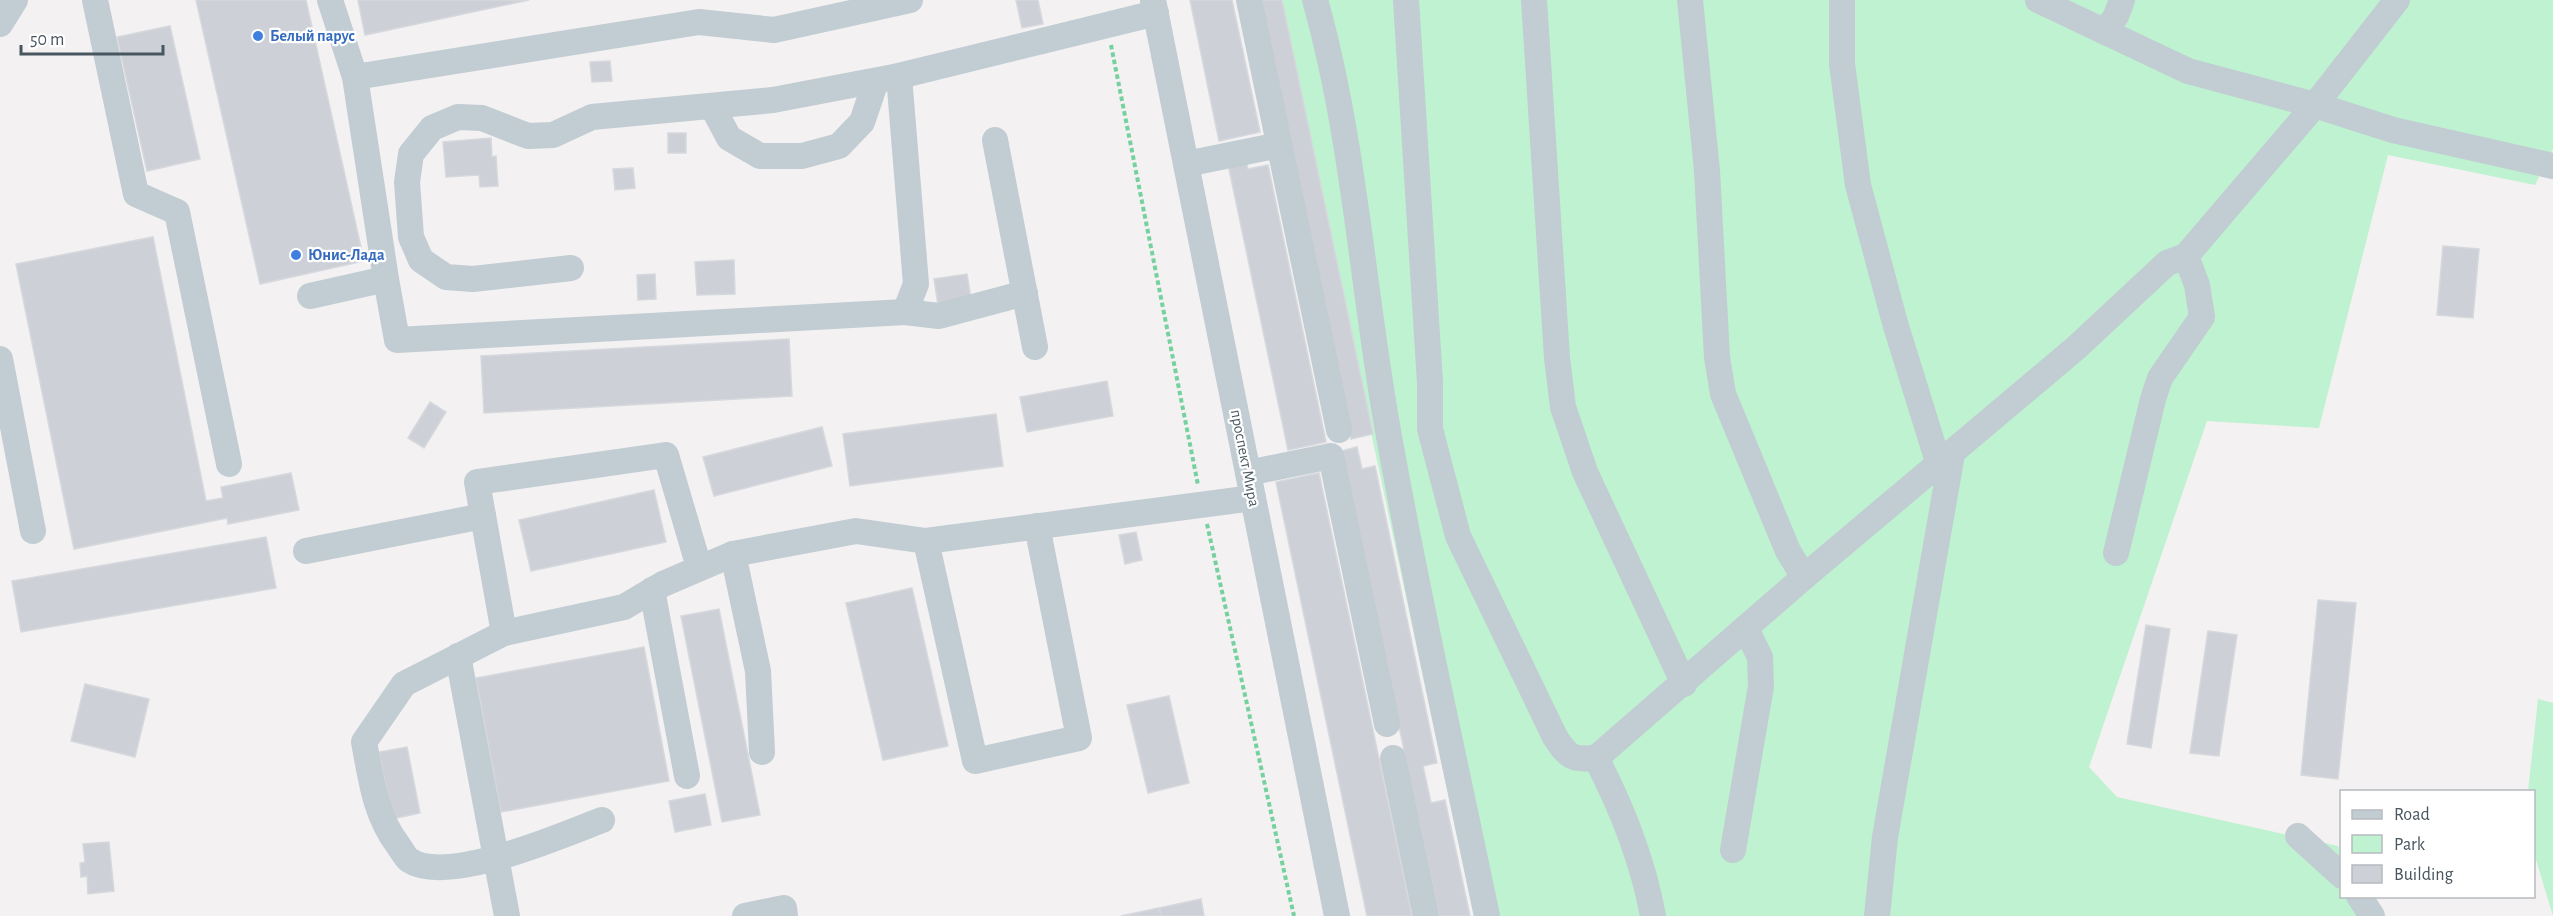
<svg xmlns="http://www.w3.org/2000/svg" width="2553" height="916" viewBox="0 0 2553 916" font-family="'Alegreya Sans',sans-serif">
  <rect width="100%" height="100%" fill="#f3f1f1"/>
  <g fill="#bff2d0">
    <polygon points="1279,0 2553,0 2553,149 2535,185 2388,155 2319,428 2207,421 2089,767 2117,797 2338,846 2341,856 2342,896 2358,897 2365,916 1474,916"/>
    <polygon points="2538,699 2553,703 2553,916 2534,853 2534,792 2528,791"/>
  </g>
  <g fill="#cdd0d6" stroke="#d5d8dd" stroke-width="1.5">
    <polygon points="196,0 306,0 364,261 260,284"/>
    <polygon points="358,0 529,0 365,35"/>
    <polygon points="1016,0 1038,0 1043,24 1022,28"/>
    <polygon points="1190,0 1232,0 1260,132 1219,141"/>
    <polygon points="1259,0 1282,0 1373,434 1351,439"/>
    <polygon points="170,26 200,159 147,171 117,37"/>
    <polygon points="610,61 612,81 592,82 590,62"/>
    <rect x="668" y="133" width="18" height="20"/>
    <polygon points="491,138 492,157 496,156 498,186 480,187 479,175 446,177 443,142"/>
    <polygon points="1246,161 1248,169 1268,165 1326,442 1288,450 1228,164"/>
    <polygon points="633,168 635,188 615,190 613,169"/>
    <polygon points="153,237 206,501 223,498 221,487 291,473 299,510 228,524 227,518 74,549 16,264"/>
    <polygon points="2443,246 2479,249 2473,318 2437,315"/>
    <polygon points="734,260 735,294 697,295 695,262"/>
    <polygon points="655,274 656,299 638,300 637,275"/>
    <polygon points="967,274 971,299 938,305 934,279"/>
    <polygon points="789,339 792,396 484,413 481,356"/>
    <polygon points="1107,381 1113,416 1027,432 1020,397"/>
    <polygon points="430,402 446,412 424,448 408,438"/>
    <polygon points="996,414 1003,466 850,486 843,434"/>
    <polygon points="822,427 832,466 714,496 703,457"/>
    <polygon points="1357,447 1362,469 1375,466 1437,763 1423,766 1431,803 1445,800 1470,916 1439,916 1341,451"/>
    <polygon points="1319,473 1412,916 1367,916 1276,482"/>
    <polygon points="654,490 666,542 531,571 519,520"/>
    <polygon points="1136,532 1142,560 1125,564 1119,535"/>
    <polygon points="266,537 276,588 21,632 12,581"/>
    <polygon points="912,588 948,746 883,760 846,603"/>
    <polygon points="2318,600 2356,603 2338,779 2301,775"/>
    <polygon points="719,609 760,815 722,822 681,616"/>
    <polygon points="2146,625 2170,629 2151,748 2127,744"/>
    <polygon points="2208,631 2237,635 2219,756 2190,753"/>
    <polygon points="644,647 669,781 501,812 476,678"/>
    <polygon points="85,684 149,699 135,757 71,741"/>
    <polygon points="1169,696 1189,783 1148,793 1127,705"/>
    <polygon points="407,747 420,813 392,819 379,752"/>
    <polygon points="705,794 711,825 675,832 669,801"/>
    <polygon points="109,842 114,891 88,894 87,876 81,877 80,863 85,862 83,844"/>
    <polygon points="1201,899 1204,916 1161,916 1159,908"/>
    <polygon points="1159,908 1161,916 1121,916"/>
  </g>
  <g fill="none" stroke-linecap="round" stroke-linejoin="round">
    <g stroke="#75d19f" stroke-width="4" stroke-dasharray="4.5 3" stroke-linecap="butt">
      <polyline points="1111,45 1198,485"/>
      <polyline points="1207,524 1294,916"/>
    </g>
    <g stroke="#c1ccd3" stroke-width="26">
      <polyline points="95,0 136,194 177,212 229,464"/>
      <polyline points="1153,0 1337,916"/>
      <polyline points="1249,0 1339,430"/>
      <path d="M1315,0C1354,138 1362,284 1387,425C1416,589 1453,753 1487,916"/>
      <path d="M1406,0L1430,383V429L1458,536L1555,737C1568,757 1572,760 1596,758L1804,577L2077,347L2167,263L2186,256L2315,105L2397,0"/>
      <polyline points="1534,0 1557,358 1563,407 1585,472 1684,684"/>
      <polyline points="1690,0 1707,171 1717,357 1723,394 1788,551 1804,577"/>
      <polyline points="1842,0 1842,64 1858,185 1895,323 1939,465"/>
      <polyline points="2038,0 2188,71 2315,105 2393,130 2553,166"/>
      <polyline points="0,24 15,0"/>
      <polyline points="2105,32 2116,16 2122,0"/>
      <polyline points="355,77 699,22 774,30 910,0"/>
      <polyline points="712,106 729,138 760,156 802,156 839,146 862,122 876,81"/>
      <polyline points="995,140 1035,347"/>
      <polyline points="1186,164 1279,145"/>
      <polyline points="571,268 473,279 446,277 421,260 411,237 407,182 411,154 432,128 458,117 482,118 528,136 553,135 592,117 773,100 899,76 1156,13"/>
      <polyline points="386,279 397,340 905,312 916,284 899,76"/>
      <polyline points="310,296 386,279 355,77 330,0"/>
      <polyline points="905,312 939,316 1025,293"/>
      <polyline points="0,359 33,531"/>
      <polyline points="1248,473 1331,456 1387,724"/>
      <polyline points="926,541 975,761 1079,738 1037,526"/>
      <polyline points="306,551 483,516"/>
      <polyline points="2116,553 2153,399 2160,378 2202,317 2197,285 2186,256"/>
      <polyline points="733,554 758,671 762,752"/>
      <polyline points="652,590 687,776"/>
      <polyline points="504,633 477,482 666,455 699,567"/>
      <polyline points="458,656 507,916"/>
      <polyline points="1393,758 1426,916"/>
      <path d="M1596,758C1622,808 1643,861 1653,916"/>
      <path d="M602,820C562,835 447,886 409,860C405,857 401,849 398,845C375,815 371,779 364,742L404,684L504,633L624,607L663,584L733,554L856,531L926,541L1253,498"/>
      <polyline points="2298,836 2342,876"/>
      <polyline points="1733,850 1761,686 1760,657 1746,629"/>
      <polyline points="2359,896 2372,916"/>
      <polyline points="745,916 784,908 785,916"/>
      <polyline points="1877,916 1885,837 1952,454"/>
    </g>
  </g>
  <g fill="#3f7fe0" stroke="#fff" stroke-width="2">
    <circle cx="258" cy="36" r="6"/>
    <circle cx="296" cy="255" r="6"/>
  </g>
  <g text-anchor="middle" dominant-baseline="central" stroke-width="4.5" stroke-linejoin="round" paint-order="stroke">
    <g font-size="16" font-weight="bold" fill="#366cbe" stroke="#fff" text-anchor="start">
      <text x="270" y="36">Белый парус</text>
      <text x="308" y="255">Юнис-Лада</text>
    </g>
    <g font-size="16" fill="#485660" stroke="#fff">
      <text transform="translate(1245 458) rotate(79)">проспект Мира</text>
    </g>
  </g>
  <rect x="2340" y="790" width="195" height="108" fill="#ffffff" stroke="#b6bbbf" stroke-width="1.5"/>
  <rect x="2352" y="810" width="30" height="9" fill="#c1ccd3" stroke="#b6bbbf" stroke-width="1.5"/>
  <text x="2394" y="820" font-size="18" fill="#485660">Road</text>
  <rect x="2352" y="835" width="30" height="18" fill="#bff2d0" stroke="#b6bbbf" stroke-width="1.5"/>
  <text x="2394" y="850" font-size="18" fill="#485660">Park</text>
  <rect x="2352" y="865" width="30" height="18" fill="#cdd0d6" stroke="#b6bbbf" stroke-width="1.5"/>
  <text x="2394" y="880" font-size="18" fill="#485660">Building</text>
  <path d="M21 45v9h142v-9" fill="none" stroke="#485660" stroke-width="3"/>
  <text x="30" y="45" font-size="18" fill="#485660" stroke="#ffffff" stroke-width="4.5" paint-order="stroke">50 m</text>
</svg>
